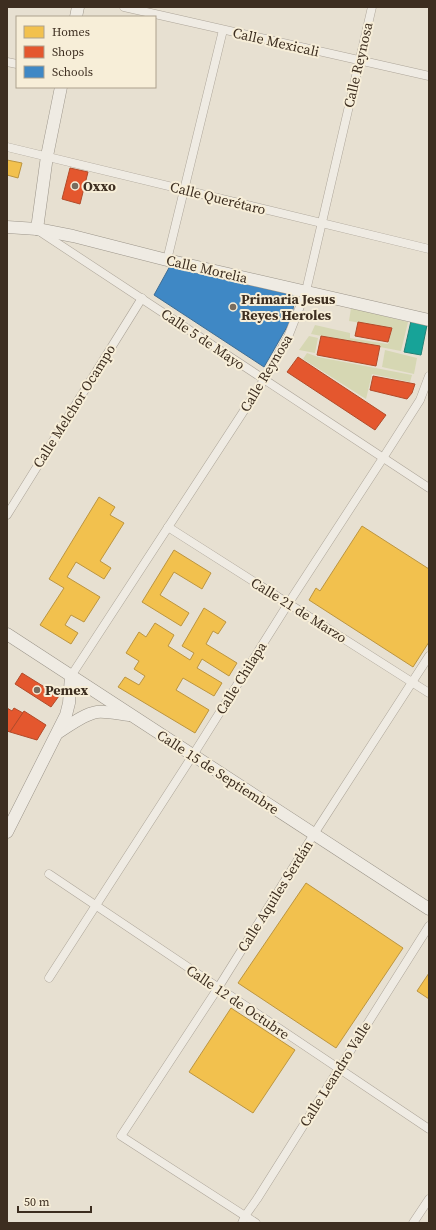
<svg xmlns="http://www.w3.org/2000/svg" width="436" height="1230" viewBox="0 0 436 1230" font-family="'Source Serif 4',serif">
  <rect width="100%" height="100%" fill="#e7e0d1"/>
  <g fill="#d6d7b3">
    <polygon points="351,308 408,322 401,351 311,334 315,325 350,333 350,338 388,344 392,328 349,321"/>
    <polygon points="309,336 318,338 315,353 299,350"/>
    <polygon points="385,350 417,358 414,374 382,367"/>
    <polygon points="307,353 318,357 412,375 410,382 372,374 366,399 303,359"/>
  </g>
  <g fill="#f2c14e" stroke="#bc9540">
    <polygon points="7,160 22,163 18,178 7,175"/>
    <polygon points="99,497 115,507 110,515 124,523 100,561 111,568 104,579 76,562 67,577 100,597 84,622 71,615 65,625 78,633 71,644 40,625 64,588 49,579"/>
    <polygon points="362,526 429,569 429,642 413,667 309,600 316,588 320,591"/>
    <polygon points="174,550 211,573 202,589 174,572 160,595 189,613 181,626 142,602"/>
    <polygon points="204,608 226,622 218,634 213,631 206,644 237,663 229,676 202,659 197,668 222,683 214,696 183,678 176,690 209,710 195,733 118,687 125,677 139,685 145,676 134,669 139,661 126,653 139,632 146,637 155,623 174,635 168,646 190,660 194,653 182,646"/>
    <polygon points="306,883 403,948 336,1048 238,983"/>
    <polygon points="429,973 429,999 417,991"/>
    <polygon points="231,1008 295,1050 253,1113 189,1072"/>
  </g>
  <g fill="#e4572e" stroke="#b24b2a">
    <polygon points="70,168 88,172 80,204 62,199"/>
    <polygon points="358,322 392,328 388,342 355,336"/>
    <polygon points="321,336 380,346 376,366 317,355"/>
    <polygon points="298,357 386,415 375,430 287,372"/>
    <polygon points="373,376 415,384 412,393 407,399 370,390"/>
    <polygon points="22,673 59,696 51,707 15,684"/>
    <polygon points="7,708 12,711 14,708 23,713 10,732 7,731"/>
    <polygon points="24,711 46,725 37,740 10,732"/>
  </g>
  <polygon fill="#3f88c5" stroke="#3e6d94" points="170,266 296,293 291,320 264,367 154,295"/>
  <polygon fill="#17a398" stroke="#228074" points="411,321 427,325 421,355 404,352"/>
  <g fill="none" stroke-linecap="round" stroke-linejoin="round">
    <g stroke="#ada599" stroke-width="9">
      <g id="street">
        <polyline points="124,7 429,76"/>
        <polyline points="7,62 17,64"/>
        <polyline points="7,147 429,249"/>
        <polyline points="42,233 429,488"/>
        <polyline points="167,260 223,30"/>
        <polyline points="7,515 142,298"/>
        <polyline points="168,527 429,693"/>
        <polyline points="71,676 264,380 288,337 306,291 372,7"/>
        <polyline points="49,874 429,1129"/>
        <polyline points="49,978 193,755 288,604 383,458 420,400 429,376"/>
        <polyline points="242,1223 245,1216 257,1199 429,926"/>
        <polyline points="256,1223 121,1136 218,988 314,834 429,656"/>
        <polyline points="413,1223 429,1199"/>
      </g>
    </g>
    <g stroke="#9c958a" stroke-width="13">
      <g id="secondary">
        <polyline points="76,17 78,7"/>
        <polyline points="7,227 37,229 73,236 167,260 429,320"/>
        <polyline points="37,229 47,156 61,87"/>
        <polyline points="7,634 429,909"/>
        <path d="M59,732C70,725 84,714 97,712C107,711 119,714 129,715"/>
        <polyline points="7,832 66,715 69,703 71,676"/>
      </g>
    </g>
    <use href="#street" stroke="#efebe3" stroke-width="8"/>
    <use href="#secondary" stroke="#efebe3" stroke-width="12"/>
  </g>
  <g fill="#786c5e" stroke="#f7eed8" stroke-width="1.5">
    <circle cx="75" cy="186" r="4"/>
    <circle cx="233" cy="307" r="4"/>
    <circle cx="37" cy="690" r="4"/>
  </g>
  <g text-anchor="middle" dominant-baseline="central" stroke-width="4" stroke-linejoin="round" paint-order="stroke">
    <g font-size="14" fill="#3d2e20" stroke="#f7eed8">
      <text transform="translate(276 42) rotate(13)">Calle Mexicali</text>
      <text transform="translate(358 65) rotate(-77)">Calle Reynosa</text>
      <text transform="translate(218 198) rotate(14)">Calle Querétaro</text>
      <text transform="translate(207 269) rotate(13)">Calle Morelia</text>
      <text transform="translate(203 339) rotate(34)">Calle 5 de Mayo</text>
      <text transform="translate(266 373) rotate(-59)">Calle Reynosa</text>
      <text transform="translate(74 406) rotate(-58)">Calle Melchor Ocampo</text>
      <text transform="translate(299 610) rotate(32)">Calle 21 de Marzo</text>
      <text transform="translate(241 678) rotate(-58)">Calle Chilapa</text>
      <text transform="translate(218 772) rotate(33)">Calle 15 de Septiembre</text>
      <text transform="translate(275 896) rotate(-58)">Calle Aquiles Serdán</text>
      <text transform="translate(238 1002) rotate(34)">Calle 12 de Octubre</text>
      <text transform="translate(335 1074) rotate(-58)">Calle Leandro Valle</text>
    </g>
    <g font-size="14" font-weight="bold" fill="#3d2e20" stroke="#f7eed8" text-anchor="start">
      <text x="83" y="186">Oxxo</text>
      <text x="241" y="299">Primaria Jesus<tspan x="241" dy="16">Reyes Heroles</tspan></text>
      <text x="45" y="690">Pemex</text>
    </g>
  </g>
  <rect width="436" height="1230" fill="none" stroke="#3d2e20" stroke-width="16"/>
  <rect x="16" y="16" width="140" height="72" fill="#f7eed8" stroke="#ada18e"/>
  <rect x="24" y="26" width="20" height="12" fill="#f2c14e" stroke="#ada18e"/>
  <text x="52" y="36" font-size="12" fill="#3d2e20">Homes</text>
  <rect x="24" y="46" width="20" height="12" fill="#e4572e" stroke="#ada18e"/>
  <text x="52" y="56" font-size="12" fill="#3d2e20">Shops</text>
  <rect x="24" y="66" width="20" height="12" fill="#3f88c5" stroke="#ada18e"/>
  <text x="52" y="76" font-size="12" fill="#3d2e20">Schools</text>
  <path d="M18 1206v6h73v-6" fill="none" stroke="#3d2e20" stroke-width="2"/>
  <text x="24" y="1206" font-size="12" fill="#3d2e20" stroke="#f7eed8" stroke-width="3" paint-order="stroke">50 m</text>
</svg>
